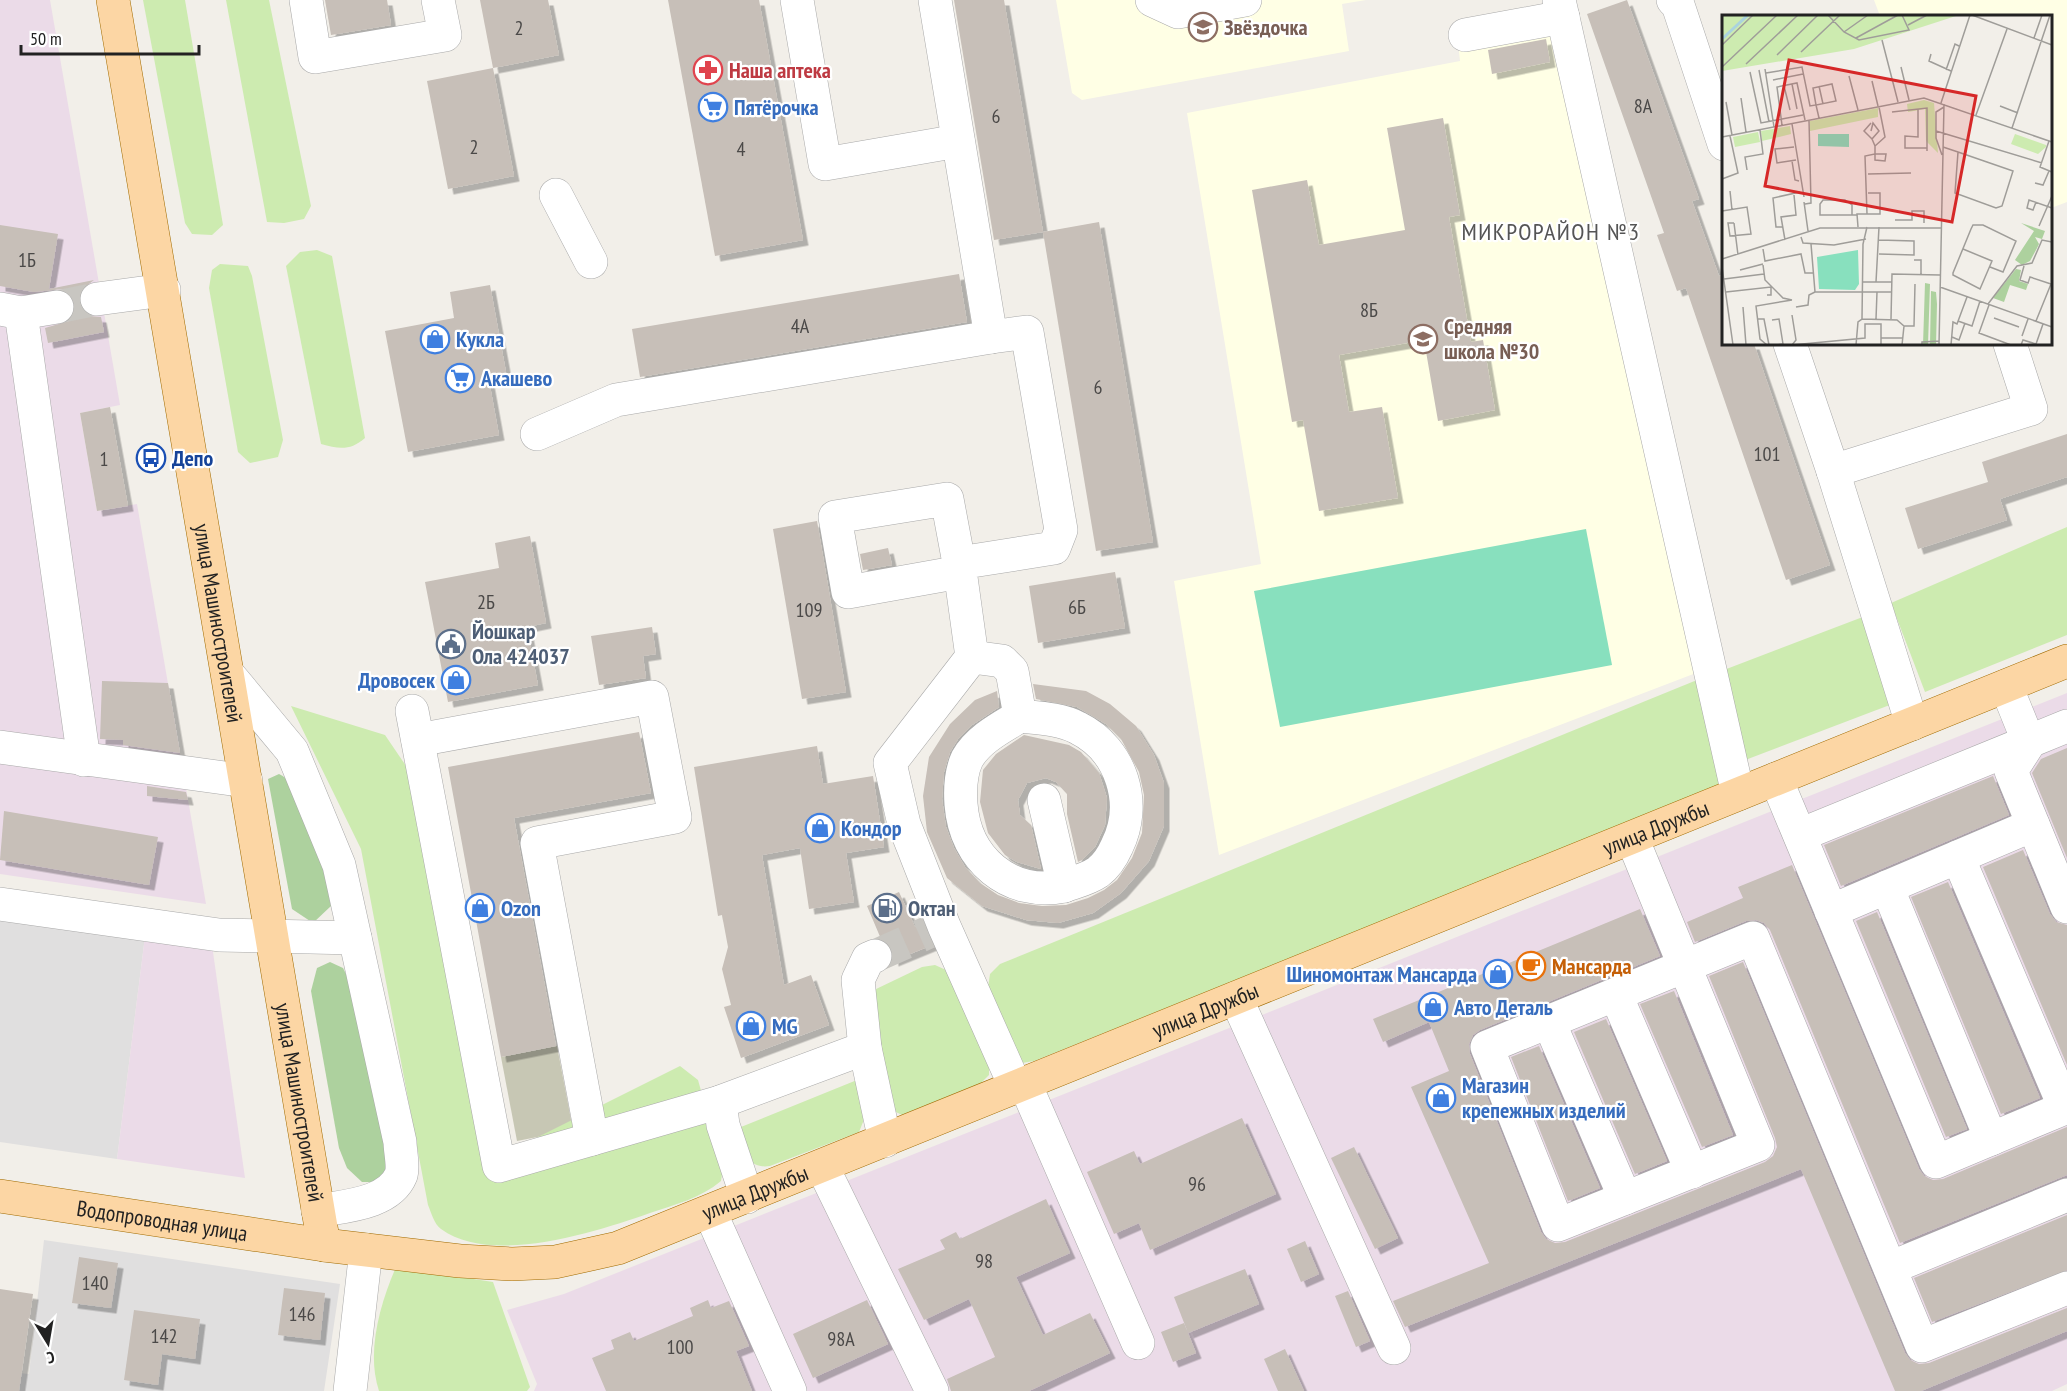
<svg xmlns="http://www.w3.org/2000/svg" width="2067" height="1391" viewBox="0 0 2067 1391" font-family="'PT Sans Narrow',sans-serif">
  <defs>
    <filter id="shadow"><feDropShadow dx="5.5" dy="5.5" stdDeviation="0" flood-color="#0004"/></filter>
  </defs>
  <rect width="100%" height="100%" fill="#f2efe9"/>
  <g fill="#e0dfdf">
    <polygon points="0,916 145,936 117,1159 0,1142"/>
    <polygon points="44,1240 340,1284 324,1391 0,1391 0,1371 29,1374"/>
  </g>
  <g fill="#ebdbe8">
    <polygon points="0,0 50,0 120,405 80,413 97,511 137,504 206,904 0,874"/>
    <polygon points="2067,693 2067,1384 2052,1391 534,1391 537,1384 507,1310 564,1294"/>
    <polygon points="145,936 212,945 245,1178 117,1159"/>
  </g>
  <g fill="#ffffe5">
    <polygon points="1056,0 1366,0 1342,4 1349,51 1082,100 1072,93"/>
    <polygon points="1874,0 2067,0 2067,202 2051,208 2050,16 1880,16"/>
    <polygon points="1551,9 1696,673 1219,855 1174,581 1261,564 1187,113 1460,61 1456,25"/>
  </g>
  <polygon fill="#c7c7b4" points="557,1046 573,1130 517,1141 501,1057"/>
  <g fill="#cdebb0">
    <polygon points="143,0 185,0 223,225 212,235 192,234 185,223"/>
    <polygon points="226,0 269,0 311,206 304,219 284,223 267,222"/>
    <path d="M317,250L332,256L365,438C350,451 339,449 321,444L286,266L300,252Z"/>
    <polygon points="220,264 248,266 252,276 283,440 278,457 250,463 238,452 209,288 212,270"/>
    <polygon points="2067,527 2067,635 1925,692 1891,603"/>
    <polygon points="1868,615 1895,703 1740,762 1716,673"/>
    <polygon points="1697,680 1723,784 1034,1061 1022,1063 987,994 990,974 1000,964"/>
    <path d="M291,706L385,735L438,813L510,1151L680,1066L698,1080L723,1168L721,1181C701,1198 674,1205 650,1213C596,1232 492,1266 441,1229C434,1224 431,1212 428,1205L361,849Z"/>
    <polygon points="935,965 946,970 989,1063 989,1075 981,1083 902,1115 892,1110 885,1101 874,990 922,967"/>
    <path d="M857,1080L865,1117L859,1132L770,1166C746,1170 743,1147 736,1129Z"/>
    <path d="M396,1267L493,1282L530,1387L527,1391H379C366,1352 380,1304 396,1267Z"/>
  </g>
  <g fill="#add19e">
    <path d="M279,774C315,791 324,869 331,906L313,923L292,909L268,779Z"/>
    <polygon points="330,962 343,968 352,986 390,1166 378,1182 362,1182 347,1168 339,1148 311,991 317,968"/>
  </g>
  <polygon fill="#88e0be" points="1586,529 1612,665 1280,727 1254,591"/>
  <g fill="#c7bfb8" filter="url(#shadow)">
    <polygon points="325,0 387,0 391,25 331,35"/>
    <polygon points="480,0 548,0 559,55 493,68"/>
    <polygon points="668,0 759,0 803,240 715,256"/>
    <polygon points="954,0 1004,0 1043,232 994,240"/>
    <polygon points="1627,0 1699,199 1692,201 1719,276 1724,275 1724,344 1754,344 1830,565 1786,580 1686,288 1677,291 1657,235 1664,233 1587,14"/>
    <polygon points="1546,39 1550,62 1492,74 1488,50"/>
    <polygon points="493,68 514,176 448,189 427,81"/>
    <polygon points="1443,118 1460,215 1449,217 1471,342 1483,340 1495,410 1438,421 1424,340 1339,355 1349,412 1382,407 1398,498 1319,511 1303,420 1292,422 1252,190 1307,180 1319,245 1405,230 1387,128"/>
    <polygon points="1099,222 1153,542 1096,551 1043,232"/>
    <polygon points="0,225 58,234 49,289 94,280 80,291 79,302 82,310 89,316 101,317 104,332 48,343 45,328 69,321 75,313 75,303 71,295 63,289 34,292 0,286"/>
    <polygon points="959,274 967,322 640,377 632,329"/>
    <polygon points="490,285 506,372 488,375 499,435 408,452 385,331 454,318 450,292"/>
    <polygon points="110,407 128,506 97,511 80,413"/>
    <polygon points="2067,434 2067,477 2000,499 2007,520 1918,549 1905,508 1988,482 1982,462"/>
    <polygon points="817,521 846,692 802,699 773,529"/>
    <polygon points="530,536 546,623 527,627 538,685 448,702 425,582 499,568 495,543"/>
    <polygon points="888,548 892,565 863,570 860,554"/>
    <polygon points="1115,572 1125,628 1038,643 1029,586"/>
    <polygon points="652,627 656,654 643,656 646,678 599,685 591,636"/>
    <polygon points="102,681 168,683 180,753 123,745 123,740 100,739"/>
    <polygon points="1033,684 1086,691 1110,704 1136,726 1154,755 1164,783 1164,826 1149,861 1121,893 1093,913 1058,923 1026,920 982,906 947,878 927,832 923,796 929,757 950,724 975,700 997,691 999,707 972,725 958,739 950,752 944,772 942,799 946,827 954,848 965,867 980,883 998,895 1019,903 1042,906 1066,905 1088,898 1104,890 1117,880 1132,858 1142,833 1144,795 1139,772 1121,739 1106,724 1077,707 1036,699"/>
    <polygon points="639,732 651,793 514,818 556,1046 501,1057 448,767"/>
    <polygon points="1024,735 1069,745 1081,752 1099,773 1107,798 1105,825 1095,847 1082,860 1078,862 1067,814 1067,794 1056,782 1046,778 1027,783 1018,800 1020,815 1031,825 1041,869 1017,862 1005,855 988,833 980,802 983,770 996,754"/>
    <polygon points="817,746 823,784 873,776 884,847 846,853 854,902 809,909 800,848 762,855 784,985 811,975 829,1025 741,1058 724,1007 731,1005 722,969 728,947 722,915 718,916 694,767"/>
    <polygon points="2067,748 2067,858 2032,773 2041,759"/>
    <polygon points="1993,776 2009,815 1841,886 1824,845"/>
    <polygon points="147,786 186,792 188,800 147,796"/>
    <polygon points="4,811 158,837 149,885 0,860"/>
    <polygon points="2023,850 2050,914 2056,922 2067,925 2067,1065 1983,867"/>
    <polygon points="1792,865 1919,1169 1924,1176 1933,1180 1943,1179 2067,1127 2067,1175 1900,1243 1770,930 1764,923 1756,920 1746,921 1695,942 1687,922 1743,898 1738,887"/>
    <polygon points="1948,882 2040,1098 2001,1114 1911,897"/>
    <polygon points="899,892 915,927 923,923 932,945 893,961 892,948 881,939 867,906"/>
    <polygon points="1640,909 1660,956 1480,1030 1473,1035 1469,1044 1470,1054 1541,1232 1546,1239 1555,1243 1565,1242 1765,1162 1773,1156 1777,1147 1775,1138 1709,976 1743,962 1905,1353 1910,1360 1919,1364 1929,1363 2067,1308 2067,1331 1921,1391 1895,1391 1801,1169 1405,1327 1393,1301 1489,1263 1411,1087 1449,1071 1429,1022 1383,1042 1373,1019"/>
    <polygon points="1877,912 1967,1129 1946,1137 1856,921"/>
    <polygon points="1674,991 1733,1135 1702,1147 1640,1004"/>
    <polygon points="1606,1019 1667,1161 1635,1174 1574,1032"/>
    <polygon points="1539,1046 1600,1188 1568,1201 1511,1057"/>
    <polygon points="1242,1118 1276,1194 1150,1250 1139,1223 1114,1234 1087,1172 1134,1151 1140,1164"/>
    <polygon points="1354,1147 1398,1238 1375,1249 1331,1158"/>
    <polygon points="1046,1199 1070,1253 1016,1277 1043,1335 1090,1313 1110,1353 1029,1391 951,1391 947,1379 995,1357 969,1299 924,1320 898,1269 945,1249 940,1240 956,1232 960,1239"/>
    <polygon points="2067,1215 2067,1270 1932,1322 1914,1278"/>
    <polygon points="1305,1241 1319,1274 1301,1282 1287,1249"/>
    <polygon points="79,1257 118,1263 111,1308 72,1303"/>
    <polygon points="1245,1269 1259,1304 1188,1333 1174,1297"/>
    <polygon points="284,1288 325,1293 320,1340 278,1335"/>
    <polygon points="0,1289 33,1294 19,1391 0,1391"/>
    <polygon points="1348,1291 1370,1341 1356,1347 1335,1296"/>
    <polygon points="708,1300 711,1308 729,1301 749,1346 736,1351 752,1391 606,1391 592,1358 614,1349 611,1340 630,1332 634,1341 693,1316 690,1308"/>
    <polygon points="867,1300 888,1344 813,1378 793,1334"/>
    <polygon points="134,1310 200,1319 195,1359 162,1354 158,1385 124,1380"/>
    <polygon points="1184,1323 1196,1353 1173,1362 1161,1332"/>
    <polygon points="1285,1349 1304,1391 1278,1391 1264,1359"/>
  </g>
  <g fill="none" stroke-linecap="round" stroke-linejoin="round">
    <g stroke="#c8c6c1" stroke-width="33" stroke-dasharray="33 16" stroke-linecap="butt">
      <polyline points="57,307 97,299"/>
      <polyline points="875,956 929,932"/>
    </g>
    <g stroke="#a9a9a9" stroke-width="34">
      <g id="minor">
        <polyline points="306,0 315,57 445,35 438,0"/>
        <polyline points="797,0 825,164 958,141"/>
        <polyline points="935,0 991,337 1027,332 1061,530 1054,548 959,563 972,657 890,763 904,824 944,926 1016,1088"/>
        <polyline points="1152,0 1178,12 1245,0"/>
        <polyline points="1559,0 1738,794"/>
        <polyline points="1673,0 1678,5 1724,144"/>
        <polyline points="1465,35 1563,17"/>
        <polyline points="556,195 591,262"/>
        <polyline points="97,299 164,290"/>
        <polyline points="0,309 21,313 84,760"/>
        <polyline points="21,313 57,307"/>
        <polyline points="1790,344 1833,471 1912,724"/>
        <polyline points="537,434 616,400 991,337"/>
        <polyline points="1833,471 2031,409 2010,344"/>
        <polyline points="959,563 947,499 835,517 848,592 960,572"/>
        <path d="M972,657L1002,661L1012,671L1020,716C1002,727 978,739 967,759C961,772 960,790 961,804C965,859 1009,897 1064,886L1044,800"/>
        <path d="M228,674L292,751L339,865L400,1142C400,1151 404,1166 401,1175C389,1204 344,1206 318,1211"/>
        <polyline points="2006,686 2029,743 2011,771 2067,907"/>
        <polyline points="412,711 499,1166 720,1102 865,1048"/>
        <path d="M1020,716C1039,718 1061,719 1078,728C1122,750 1138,804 1117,846C1113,855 1106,866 1098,872C1088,879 1075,882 1064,886"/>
        <polyline points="418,740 652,697 675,817 537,843 592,1139"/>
        <polyline points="0,747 246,781"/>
        <polyline points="1776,779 1936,1162 2067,1107"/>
        <polyline points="1800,835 2067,726"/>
        <polyline points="1632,838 1758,1145 1558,1225 1487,1047 1753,938 1922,1346 2067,1288"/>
        <polyline points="1958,857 2065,1108"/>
        <polyline points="1887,887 1991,1139"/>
        <polyline points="0,904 219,935 355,938"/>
        <polyline points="1831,911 2033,825"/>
        <polyline points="875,956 868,959 858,980 865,1048 885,1141"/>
        <polyline points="1616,995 1692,1172"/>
        <polyline points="1236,998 1394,1348"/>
        <polyline points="1549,1022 1625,1198"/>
        <polyline points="1025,1084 1138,1343"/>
        <polyline points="720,1102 723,1125 747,1197"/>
        <polyline points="822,1166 932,1391"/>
        <polyline points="710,1212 790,1391"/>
        <polyline points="1890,1268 2067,1195"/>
        <polyline points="350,1391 366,1250"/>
      </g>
    </g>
    <g stroke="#a06b00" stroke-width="34">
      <g id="major">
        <path id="s1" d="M113,0L324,1245"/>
        <path id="s2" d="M0,1196L324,1245L460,1261L512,1264L555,1262L618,1248L2067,661"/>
      </g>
    </g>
    <use href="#minor" stroke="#fff" stroke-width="33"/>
    <use href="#major" stroke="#fcd6a4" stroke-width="33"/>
  </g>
  <defs>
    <g id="school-ring" transform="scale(1.5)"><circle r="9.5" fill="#fff" stroke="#8d6e63" stroke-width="1.5"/><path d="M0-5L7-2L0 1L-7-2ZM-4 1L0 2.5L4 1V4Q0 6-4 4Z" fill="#8d6e63"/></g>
    <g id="pharmacy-ring" transform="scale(1.5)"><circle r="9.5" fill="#fff" stroke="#e0444e" stroke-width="1.5"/><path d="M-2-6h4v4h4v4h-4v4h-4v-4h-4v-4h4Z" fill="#e0444e"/></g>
    <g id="supermarket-ring" transform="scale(1.5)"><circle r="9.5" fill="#fff" stroke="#3f7fe0" stroke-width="1.5"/><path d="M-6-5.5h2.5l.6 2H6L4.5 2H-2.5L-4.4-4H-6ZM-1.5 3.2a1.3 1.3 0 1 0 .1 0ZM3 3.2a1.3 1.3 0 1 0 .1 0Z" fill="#3f7fe0"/></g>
    <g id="shop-ring" transform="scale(1.5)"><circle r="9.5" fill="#fff" stroke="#3f7fe0" stroke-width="1.5"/><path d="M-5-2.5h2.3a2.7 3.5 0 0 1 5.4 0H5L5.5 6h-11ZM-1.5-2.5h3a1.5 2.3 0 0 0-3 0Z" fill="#3f7fe0"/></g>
    <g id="bus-ring" transform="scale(1.5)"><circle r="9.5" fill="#fff" stroke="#1a4fb4" stroke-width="1.5"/><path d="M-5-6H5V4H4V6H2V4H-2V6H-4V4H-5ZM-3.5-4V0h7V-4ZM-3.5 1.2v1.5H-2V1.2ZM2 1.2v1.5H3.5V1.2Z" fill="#1a4fb4"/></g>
    <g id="civic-ring" transform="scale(1.5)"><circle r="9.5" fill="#fff" stroke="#5c6f8a" stroke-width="1.5"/><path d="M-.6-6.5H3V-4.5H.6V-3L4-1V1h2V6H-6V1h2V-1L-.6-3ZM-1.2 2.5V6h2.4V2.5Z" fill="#5c6f8a"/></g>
    <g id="fuel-ring" transform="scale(1.5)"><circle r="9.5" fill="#fff" stroke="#5c6f8a" stroke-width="1.5"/><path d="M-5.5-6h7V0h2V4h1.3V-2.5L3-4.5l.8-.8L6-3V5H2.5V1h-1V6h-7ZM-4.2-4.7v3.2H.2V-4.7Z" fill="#5c6f8a"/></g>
    <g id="cafe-ring" transform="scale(1.5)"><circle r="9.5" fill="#fff" stroke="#e8710a" stroke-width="1.5"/><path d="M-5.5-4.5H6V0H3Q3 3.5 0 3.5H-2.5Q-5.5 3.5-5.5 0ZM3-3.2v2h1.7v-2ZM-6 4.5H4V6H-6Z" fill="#e8710a"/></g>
  </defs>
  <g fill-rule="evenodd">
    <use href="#school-ring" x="1203" y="27"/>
    <use href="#pharmacy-ring" x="708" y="70"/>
    <use href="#supermarket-ring" x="713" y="107"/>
    <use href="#shop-ring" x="435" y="339"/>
    <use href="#school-ring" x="1423" y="339"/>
    <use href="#supermarket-ring" x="460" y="378"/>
    <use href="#bus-ring" x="151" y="458"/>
    <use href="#civic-ring" x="451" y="644"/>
    <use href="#shop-ring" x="456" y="680"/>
    <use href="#shop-ring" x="820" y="828"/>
    <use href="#shop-ring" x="480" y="908"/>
    <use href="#fuel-ring" x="887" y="908"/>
    <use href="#cafe-ring" x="1531" y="966"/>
    <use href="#shop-ring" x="1498" y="974"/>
    <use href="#shop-ring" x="1433" y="1007"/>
    <use href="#shop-ring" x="751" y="1026"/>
    <use href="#shop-ring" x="1441" y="1098"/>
  </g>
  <g text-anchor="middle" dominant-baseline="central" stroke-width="4.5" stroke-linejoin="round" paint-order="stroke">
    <g font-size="20" fill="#4b4948">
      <text x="519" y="28">2</text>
      <text x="1643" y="106">8А</text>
      <text x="996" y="116">6</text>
      <text x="474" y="147">2</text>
      <text x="741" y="149">4</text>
      <text x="27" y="260">1Б</text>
      <text x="1369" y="310">8Б</text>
      <text x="800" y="326">4А</text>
      <text x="1098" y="387">6</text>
      <text x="1767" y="454">101</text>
      <text x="104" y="459">1</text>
      <text x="486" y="602">2Б</text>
      <text x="1077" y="607">6Б</text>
      <text x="809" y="610">109</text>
      <text x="1197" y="1184">96</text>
      <text x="984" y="1261">98</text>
      <text x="95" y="1283">140</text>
      <text x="302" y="1314">146</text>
      <text x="164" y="1336">142</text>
      <text x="841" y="1339">98А</text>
      <text x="680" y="1347">100</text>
    </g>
    <g font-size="22" font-weight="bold" fill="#785e54" stroke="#fff" text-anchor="start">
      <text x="1224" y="27">Звёздочка</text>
      <text x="1444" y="326">Средняя<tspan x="1444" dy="25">школа №30</tspan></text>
    </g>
    <g font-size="22" font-weight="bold" fill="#be3a42" stroke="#fff" text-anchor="start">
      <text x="729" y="70">Наша аптека</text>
    </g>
    <g font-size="22" font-weight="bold" fill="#366cbe" stroke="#fff" text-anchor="start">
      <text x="734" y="107">Пятёрочка</text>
      <text x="456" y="339">Кукла</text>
      <text x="481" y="378">Акашево</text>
      <text x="435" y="680" text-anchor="end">Дровосек</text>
      <text x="841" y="828">Кондор</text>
      <text x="501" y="908">Ozon</text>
      <text x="1477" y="974" text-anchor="end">Шиномонтаж Мансарда</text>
      <text x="1454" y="1007">Авто Деталь</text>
      <text x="772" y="1026">MG</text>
      <text x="1462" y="1085">Магазин<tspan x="1462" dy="25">крепежных изделий</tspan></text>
    </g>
    <g font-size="22" font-weight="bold" fill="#164399" stroke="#fff" text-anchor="start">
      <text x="172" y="458">Депо</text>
    </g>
    <g font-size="22" fill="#222" stroke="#fff">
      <text stroke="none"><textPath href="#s1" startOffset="632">улица Машиностроителей</textPath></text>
      <text stroke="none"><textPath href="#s2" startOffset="1744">улица Дружбы</textPath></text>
      <text stroke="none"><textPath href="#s2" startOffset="1258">улица Дружбы</textPath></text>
      <text stroke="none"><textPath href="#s1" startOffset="1118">улица Машиностроителей</textPath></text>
      <text stroke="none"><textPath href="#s2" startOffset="772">улица Дружбы</textPath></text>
      <text stroke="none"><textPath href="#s2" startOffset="164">Водопроводная улица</textPath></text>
    </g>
    <g font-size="22" font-weight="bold" fill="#4e5e75" stroke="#fff" text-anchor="start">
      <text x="472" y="631">Йошкар<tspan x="472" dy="25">Ола 424037</tspan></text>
      <text x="908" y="908">Октан</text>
    </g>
    <g font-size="22" font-weight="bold" fill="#c56008" stroke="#fff" text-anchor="start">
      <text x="1552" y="966">Мансарда</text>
    </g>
    <g font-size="24" letter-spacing="1.5" fill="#555" stroke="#fff">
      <text x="1551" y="231">МИКРОРАЙОН №3</text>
    </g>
  </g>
  <g transform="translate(1722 15)">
    <rect width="330" height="330" fill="#f2efe9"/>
    <path d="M0,0H237L132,34L0,56ZM202,85L212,88L216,138L204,126L203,94L186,97L185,89ZM156,93V102L88,116V106ZM68,111L69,119L40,126L39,116ZM36,117L38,127L13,132L11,122ZM293,119L324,130V132L316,139L289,129Z" fill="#cdebb0"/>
    <path d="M299,208L323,216L320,224L313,222L317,229L314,235L308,246L300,250L293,245L312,216ZM294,254L299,255L297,266L306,269L304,275L288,270L282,287L271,283ZM203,268L208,269L206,330H201ZM209,276L214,277L215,289L214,330H208Z" fill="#add19e"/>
    <path d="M96,119H127V132L96,131ZM136,235L137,269L133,275L97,274L95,242Z" fill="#88e0be"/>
    <path fill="none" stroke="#aad3df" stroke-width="3" d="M0,24L26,0"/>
    <path fill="none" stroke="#9f9d99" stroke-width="1.5" d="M106,0L122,17L137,25L187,15L180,0M250,0L330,30M186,10L205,0M122,17L146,0M134,23L176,0M312,23L320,0M160,25L176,87M0,30L31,0M79,37L118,0M209,39L207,46L229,56M55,40L96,0M24,49L76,0M0,52L55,0M179,52L187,85M43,54L52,112M37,55L47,107M224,55L233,29L237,31M28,57L39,108L81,100M44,58L80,52L88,91L94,90L91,73L110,69L114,86L94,90L97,103M127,61L136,95M51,65L81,59M150,66L156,91M70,69L75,94M62,71L68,95M97,71L101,89M19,83L24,117M4,87L10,120M219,88L248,0M278,91L296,98M196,94V122L183,121V133H205M170,97L205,93V136M254,100L285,14M149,108L142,116L150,124M70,109L82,182M60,110L55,72L75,68L83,105M290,113L328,0M149,116L151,108L157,116L150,124L153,131M214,116L320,148M0,122L202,83L330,127M327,126L318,152L330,157M72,132L53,134L55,148L74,145M221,132L236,137L291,156L280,191L274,193L233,178L236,137M153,139V145L163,146L164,139H153M220,140L214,123V97L222,92M70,146L73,165L77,166M25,155L23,142L41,139L38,115M146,159L189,158M0,164L16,158L8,121M313,168L321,170L327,156M8,176L10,195M82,187L86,216M314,187L311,195L305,193L307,185L330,193M83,189L89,188L87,105M0,196L25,192L29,219L8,221L6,208H12M145,199L143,141L153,139V131L163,122L157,92M130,200H98V189L101,185H123L130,190V200H135M173,205H190V196H202V208M12,208L16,240M317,211L330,181M61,212H54L51,183L78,177M136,212L135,199H158V178H146M79,222L81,228L112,230L144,224M63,225L59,202L74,200L72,180M41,234L43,246L79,239L83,258H92M241,234L270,246L258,274L231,260V258L249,214L251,210H261L294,226L281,257L268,252M157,239L192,240V226L157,225M0,244L98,213H219M192,245H199V260M41,250L43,265L61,283L70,285M302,251L298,265L306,268L308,262L329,269L314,306M0,252L11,330M18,255L41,249M2,264L42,259M141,267H170M154,267L157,212M218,272L330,312M4,277L49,272V280H45M93,277H170M266,289L295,251L310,248L320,225L330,227M267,290L257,318L289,330M21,292L24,330M74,292L86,290L87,280L93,277L89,229M70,300L74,325L70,330M272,303L297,312M36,304H42L47,330M140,304L175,305L182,311H192L193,269M154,304L155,277M169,304L170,259L218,260M50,305L57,304L61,329L54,330M236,306L250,311L258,286M300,321L306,304M230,322L237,325L243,308M159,323H181M45,330L38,324L34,291L70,285M70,330L143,323V309H159V330M134,330L136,307L140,304L141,229L145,212M180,330L182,311M200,330V327L217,326M217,330L222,89M229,330L231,307L235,309L245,282M299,330L301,325L314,329L321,309"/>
    <path fill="#d62828" fill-opacity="0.15" stroke="#d62828" stroke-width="3" d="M67,45L254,81L230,207L43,171Z"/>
    <rect width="330" height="330" fill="none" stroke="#222" stroke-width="3"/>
  </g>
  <g transform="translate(48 1343) rotate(169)" stroke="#ffffff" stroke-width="4.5" paint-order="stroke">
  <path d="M0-4.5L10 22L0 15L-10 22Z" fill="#222222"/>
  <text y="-9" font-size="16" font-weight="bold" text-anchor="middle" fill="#222222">С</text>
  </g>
  <path d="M21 45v9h178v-9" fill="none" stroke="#222222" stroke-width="3"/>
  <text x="30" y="45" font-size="18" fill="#222222" stroke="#ffffff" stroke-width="4.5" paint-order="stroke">50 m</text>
</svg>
